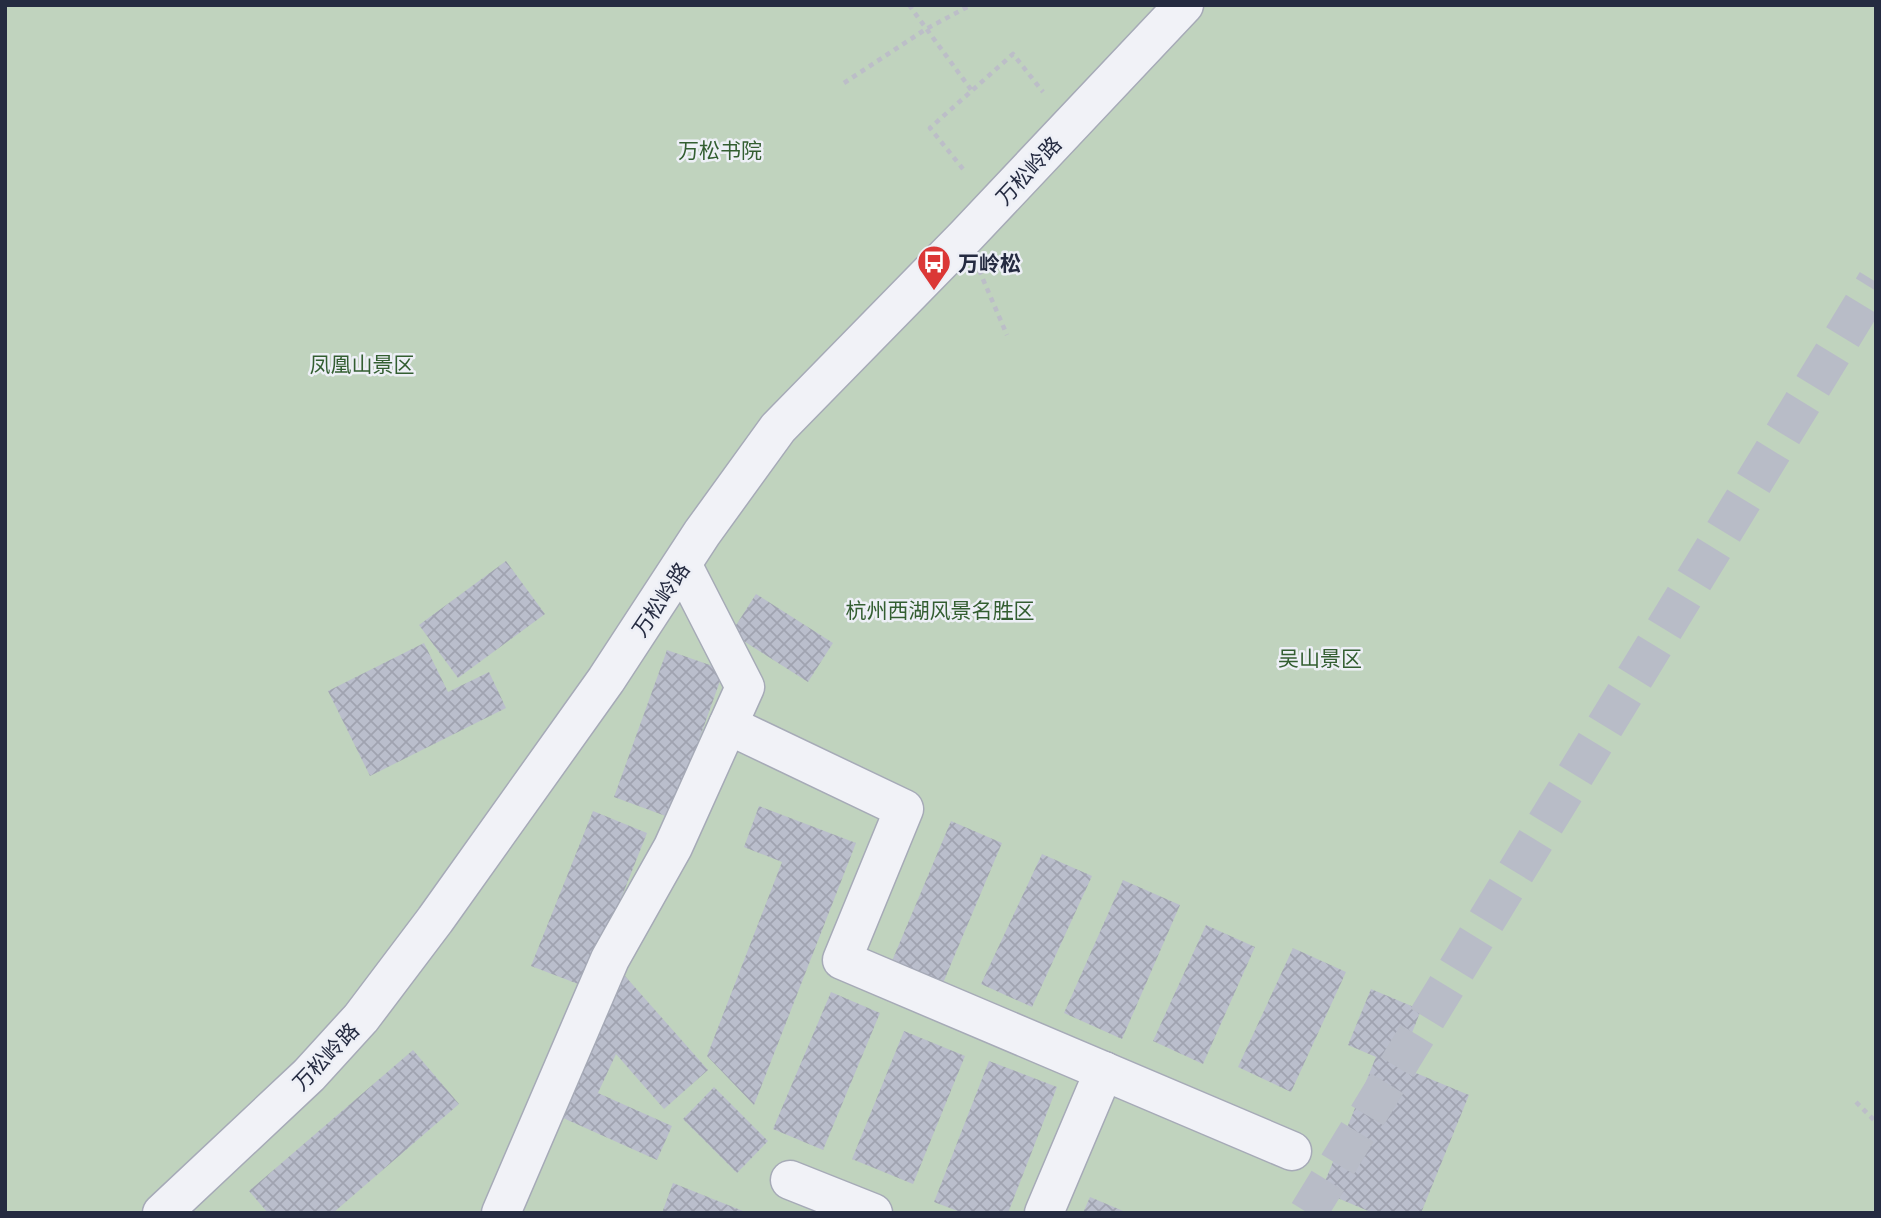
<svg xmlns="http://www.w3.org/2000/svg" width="1881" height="1218" viewBox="0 0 1881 1218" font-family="Lato,'Noto Sans SC',sans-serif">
  <defs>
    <pattern id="building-cross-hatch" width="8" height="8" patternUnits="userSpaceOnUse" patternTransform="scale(1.75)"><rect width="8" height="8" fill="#babecc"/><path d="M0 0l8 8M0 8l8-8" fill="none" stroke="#a0a3b0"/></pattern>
  </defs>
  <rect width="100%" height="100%" fill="#dde0e9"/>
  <rect fill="#c0d3be" x="5" y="5" width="1871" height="1208"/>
  <g fill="url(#building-cross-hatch)">
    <polygon points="506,561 545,614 458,678 419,625"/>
    <polygon points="756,594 833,643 808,682 731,633"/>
    <polygon points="424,643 448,692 489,672 506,708 370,776 328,691"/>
    <polygon points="667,650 724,670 671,818 614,797"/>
    <polygon points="759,806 856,843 754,1105 707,1056 782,862 744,847"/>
    <polygon points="593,811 647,833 586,987 531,966"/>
    <polygon points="951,821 1002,843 943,983 892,961"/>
    <polygon points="1042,854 1092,876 1032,1007 981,984"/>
    <polygon points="1123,880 1180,905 1122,1039 1064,1013"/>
    <polygon points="1206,925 1255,947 1203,1064 1153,1041"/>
    <polygon points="1293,948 1346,972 1291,1092 1238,1067"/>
    <polygon points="610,959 708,1070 664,1109 616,1054 598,1093 672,1126 657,1160 543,1109"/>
    <polygon points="1371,989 1421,1010 1399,1066 1469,1095 1421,1213 1373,1213 1321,1191 1376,1057 1348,1045"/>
    <polygon points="831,992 880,1013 823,1150 773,1129"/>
    <polygon points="904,1031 965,1056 913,1184 852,1159"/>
    <polygon points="413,1050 459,1104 333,1213 268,1213 249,1191"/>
    <polygon points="989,1061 1057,1087 1008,1213 963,1213 934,1202"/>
    <polygon points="714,1087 768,1141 737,1173 683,1119"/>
    <polygon points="673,1183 748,1213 662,1213"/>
    <polygon points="1090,1197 1128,1213 1083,1213"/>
  </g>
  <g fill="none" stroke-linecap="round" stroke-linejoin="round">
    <polyline stroke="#b8bcc7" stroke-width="38" stroke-dasharray="38 19" stroke-linecap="butt" points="1308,1213 1876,282"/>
    <g stroke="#a6aab7" stroke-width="41">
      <g id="minor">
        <polyline points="728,725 904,809 842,960 1292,1151"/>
        <polyline points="790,1180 873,1213"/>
        <polyline points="162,1213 309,1075 361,1018 435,920 606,680 702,533 778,428 965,237 1184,5"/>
        <polyline points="501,1213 610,959 673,847 745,687 683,566"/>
        <polyline points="1044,1213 1104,1071"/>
      </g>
    </g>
    <g stroke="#bcbec8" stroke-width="4.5" stroke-dasharray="5 5" stroke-linecap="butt">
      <polyline points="909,5 972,91"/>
      <polyline points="844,83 926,29 971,5"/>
      <polyline points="963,169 930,128 1013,54 1043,92"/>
      <polyline points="979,270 1007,335"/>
      <polyline points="1856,1102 1876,1122"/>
    </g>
    <use href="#minor" stroke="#f1f2f7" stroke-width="38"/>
  </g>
  <defs>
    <g id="bus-pin" transform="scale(1.75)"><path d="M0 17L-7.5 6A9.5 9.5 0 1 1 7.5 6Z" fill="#db3736" stroke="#edeff6"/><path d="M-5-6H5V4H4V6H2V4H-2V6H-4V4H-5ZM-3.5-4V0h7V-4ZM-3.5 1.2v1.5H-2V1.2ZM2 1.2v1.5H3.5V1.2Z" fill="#fff"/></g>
  </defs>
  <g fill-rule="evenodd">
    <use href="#bus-pin" x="934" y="262"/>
  </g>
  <g text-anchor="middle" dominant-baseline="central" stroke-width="5" stroke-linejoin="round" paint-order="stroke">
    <g font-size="21" fill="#335e31" stroke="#edeff6">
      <text x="720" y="149">万松书院</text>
      <text x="362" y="363">凤凰山景区</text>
      <text x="940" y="609">杭州西湖风景名胜区</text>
      <text x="1320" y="657">吴山景区</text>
    </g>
    <g font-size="21" fill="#252b41" stroke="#edeff6">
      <text transform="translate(1028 170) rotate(-47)">万松岭路</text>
      <text transform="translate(660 599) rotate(-56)">万松岭路</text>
      <text transform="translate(325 1056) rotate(-46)">万松岭路</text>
    </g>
    <g font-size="21" font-weight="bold" fill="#252b41" stroke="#edeff6" text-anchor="start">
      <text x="958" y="262">万岭松</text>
    </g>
  </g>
  <rect width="1881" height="1218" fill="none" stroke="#252b41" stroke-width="14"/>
</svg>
